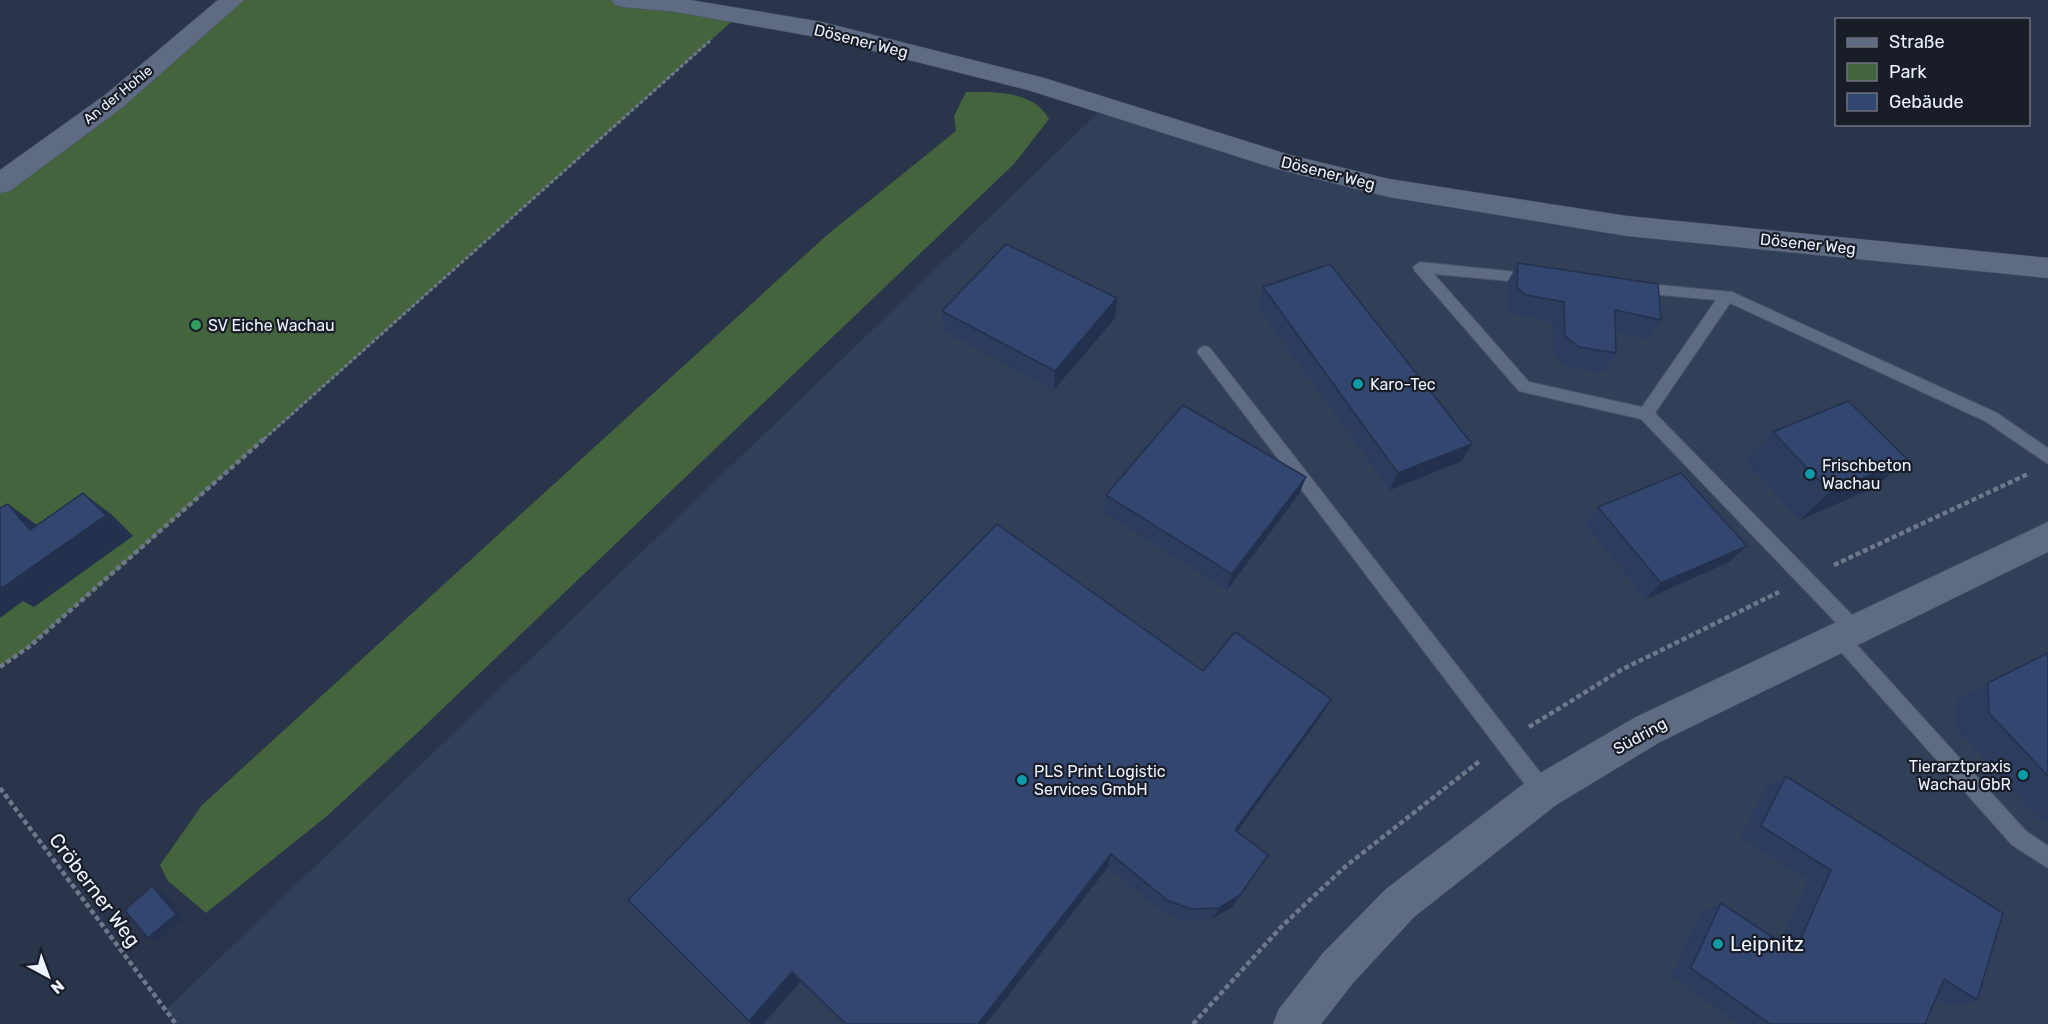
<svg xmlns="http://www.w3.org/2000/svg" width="2048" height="1024" viewBox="0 0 2048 1024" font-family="Rubik,sans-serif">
  <rect width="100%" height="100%" fill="#2a354b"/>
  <polygon fill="#313f59" points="1105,106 1389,188 2048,268 2048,1024 176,1024 166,1010"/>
  <g fill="#43643d">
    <polygon points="232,0 623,0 739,15 142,548 30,646 0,667 0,184"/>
    <path d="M966,92C995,92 1033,90 1049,119L1014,164L414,736L327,816L206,913L168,881L160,865L202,805L827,235L956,131L954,116Z"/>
  </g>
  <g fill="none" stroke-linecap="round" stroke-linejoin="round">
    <g stroke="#4b5466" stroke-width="2">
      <g id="lane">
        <polygon points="1420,262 1536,274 1538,278 1536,282 1531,283 1434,274 1529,382 1642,407 1716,300 1638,293 1633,292 1631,288 1633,284 1638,283 1732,292 1997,413 2048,448 2048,464 1985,421 1730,303 1655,413 1860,623 1863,629 1860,635 1854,637 1848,635 2026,831 2048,846 2048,868 2012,845 1833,643 1830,637 1833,631 1839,629 1844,631 1641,419 1519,391 1415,271 1413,267"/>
        <polygon points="1205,346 1210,348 1550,785 1553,792 1550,799 1543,801 1536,799 1200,356 1197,352 1200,348"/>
      </g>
    </g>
    <g stroke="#4b5466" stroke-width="1">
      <g id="street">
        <polygon points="218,0 244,0 123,107 10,191 0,193 0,170 105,95"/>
        <polygon points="611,0 690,0 822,22 1044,78 1290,155 1389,179 1627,216 2048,258 2048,278 1627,236 1389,197 1277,169 1028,90 822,38 676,12 623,7 615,5"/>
        <polygon points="2048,522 2048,552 1660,742 1556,805 1414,917 1353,983 1321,1024 1273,1024 1279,1009 1323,953 1386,889 1530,779 1634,718"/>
      </g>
    </g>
    <polyline stroke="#6e788a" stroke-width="3" stroke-dasharray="4 2" stroke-linecap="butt" points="264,439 712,39"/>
    <g stroke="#6e788a" stroke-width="4.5" stroke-dasharray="5 3" stroke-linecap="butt">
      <polyline points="1834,565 2028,474"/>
      <polyline points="0,667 30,646 265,438"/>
      <polyline points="1529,727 1621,670 1779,592"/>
      <polyline points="0,788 176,1024"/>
      <polyline points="1193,1024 1283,925 1346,866 1481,760"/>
    </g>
    <use href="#lane" fill="#5e6b83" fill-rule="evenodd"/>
    <use href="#street" fill="#5e6b83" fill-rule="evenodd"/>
  </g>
  <g fill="#2b3c5f">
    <polygon points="1518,263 1661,320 1648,339 1615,332 1616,353 1603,372 1567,366 1554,355 1553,322 1515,314 1507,307 1507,283"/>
    <polygon points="1263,287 1462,461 1390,490 1258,307"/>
    <polygon points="1117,298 1115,318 1054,390 944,331 942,311"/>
    <polygon points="1773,432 1907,459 1875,487 1800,520 1746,461"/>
    <polygon points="1306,477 1299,494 1227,590 1104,512 1106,495"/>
    <polygon points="1598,507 1729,562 1646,599 1585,524"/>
    <polygon points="2048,653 2048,823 2041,821 1957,729 1957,700 1988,683"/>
    <polygon points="1203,671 1321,716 1237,831 1268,855 1232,907 1212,919 1185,921 1162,911 1108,867 986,1024 844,1024 800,982 763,1024 752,1024 628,900"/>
    <polygon points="1786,776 1977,1000 1948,1007 1936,998 1925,1024 1739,1024 1672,976 1701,913 1721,903 1781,942 1808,880 1741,837 1766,788"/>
  </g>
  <g fill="#23314e">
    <polygon points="1117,298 1115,318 1054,390 1055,371"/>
    <polygon points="1472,444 1462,461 1390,490 1398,473"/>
    <polygon points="1907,459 1875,487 1800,520 1830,492"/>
    <polygon points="1306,477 1299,494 1227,590 1232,574"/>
    <polygon points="83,493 111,514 133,536 34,607 23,601 0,618 0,582 30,530 8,504 37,525"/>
    <polygon points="1747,546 1729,562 1646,599 1661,583"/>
    <polygon points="1331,699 1321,716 1228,844 1235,830"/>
    <polygon points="1111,854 1108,867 986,1024 978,1024"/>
    <polygon points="1268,855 1232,907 1212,919 1219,908"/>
    <polygon points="152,886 161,890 184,917 158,941 148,938"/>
    <polygon points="792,972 800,982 763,1024 752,1024 749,1021"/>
  </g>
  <g fill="#32466f" stroke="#23314e" stroke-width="1.5">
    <polygon points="1006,244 1117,298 1055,371 942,311"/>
    <polygon points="1518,263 1658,284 1661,320 1615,310 1616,353 1579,347 1565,336 1564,302 1526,295 1517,287"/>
    <polygon points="1330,264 1472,444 1398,473 1263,287"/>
    <polygon points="1848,401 1907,459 1830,492 1773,432"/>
    <polygon points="1183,405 1306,477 1232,574 1106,495"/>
    <polygon points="1681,473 1747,546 1661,583 1598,507"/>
    <polygon points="83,493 106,515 2,588 0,585 0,508 8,504 30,530"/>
    <polygon points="997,524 1203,671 1235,632 1331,699 1235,830 1268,855 1240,895 1219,908 1191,909 1167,900 1111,854 978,1024 846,1024 792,972 749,1021 628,900"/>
    <polygon points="2048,653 2048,776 1989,713 1988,683"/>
    <polygon points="1786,776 2003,913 1977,1000 1944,979 1925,1024 1770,1024 1691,968 1721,903 1795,952 1831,870 1761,826"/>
    <polygon points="152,886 176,914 148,938 125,910"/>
  </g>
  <circle fill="#2e9e5b" stroke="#181d27" stroke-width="2" cx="196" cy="325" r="6"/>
  <g fill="#0f9aa8" stroke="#181d27" stroke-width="2">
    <circle cx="1358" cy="384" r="6"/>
    <circle cx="1810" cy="474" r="6"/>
    <circle cx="2023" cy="775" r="6"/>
    <circle cx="1022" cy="780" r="6"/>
    <circle cx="1718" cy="944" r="6"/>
  </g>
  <g text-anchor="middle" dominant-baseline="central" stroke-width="4.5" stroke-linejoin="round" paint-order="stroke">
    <g font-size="14" fill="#ecf2fe" stroke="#181d27">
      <text transform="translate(118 95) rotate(-39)">An der Hohle</text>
    </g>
    <g font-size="16" fill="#ecf2fe" stroke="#181d27">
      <text transform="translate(861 41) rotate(14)">Dösener Weg</text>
      <text transform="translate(1328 173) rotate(14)">Dösener Weg</text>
      <text transform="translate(1808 244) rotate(6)">Dösener Weg</text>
      <text transform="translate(1640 736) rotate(-29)">Südring</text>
    </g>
    <g font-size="16" fill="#ecf2fe" stroke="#181d27" text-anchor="start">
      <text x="208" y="325">SV Eiche Wachau</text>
      <text x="1370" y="384">Karo-Tec</text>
      <text x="1822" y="465">Frischbeton<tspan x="1822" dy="18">Wachau</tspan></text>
      <text x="2011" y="766" text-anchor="end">Tierarztpraxis<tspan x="2011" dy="18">Wachau GbR</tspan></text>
      <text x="1034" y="771">PLS Print Logistic<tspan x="1034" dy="18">Services GmbH</tspan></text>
    </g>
    <g font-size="20" fill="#ecf2fe" stroke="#181d27">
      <text transform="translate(95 890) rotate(53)">Cröberner Weg</text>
    </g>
    <g font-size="20" fill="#ecf2fe" stroke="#181d27" text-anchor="start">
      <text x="1730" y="944">Leipnitz</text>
    </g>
  </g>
  <rect x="1835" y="18" width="195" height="108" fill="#181d27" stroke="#6d727d" stroke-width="1.5"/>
  <rect x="1847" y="38" width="30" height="9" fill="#5e6b83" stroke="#6d727d" stroke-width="1.5"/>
  <text x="1889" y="48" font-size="18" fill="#ecf2fe">Straße</text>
  <rect x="1847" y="63" width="30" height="18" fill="#43643d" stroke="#6d727d" stroke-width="1.5"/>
  <text x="1889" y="78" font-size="18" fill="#ecf2fe">Park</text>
  <rect x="1847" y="93" width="30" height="18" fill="#32466f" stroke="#6d727d" stroke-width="1.5"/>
  <text x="1889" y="108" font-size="18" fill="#ecf2fe">Gebäude</text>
  <g transform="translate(48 976) rotate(139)" stroke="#181d27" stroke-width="4.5" paint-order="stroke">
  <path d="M0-4.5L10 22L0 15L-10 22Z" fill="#ecf2fe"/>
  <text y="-9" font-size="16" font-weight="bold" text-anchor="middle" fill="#ecf2fe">N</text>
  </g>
</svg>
